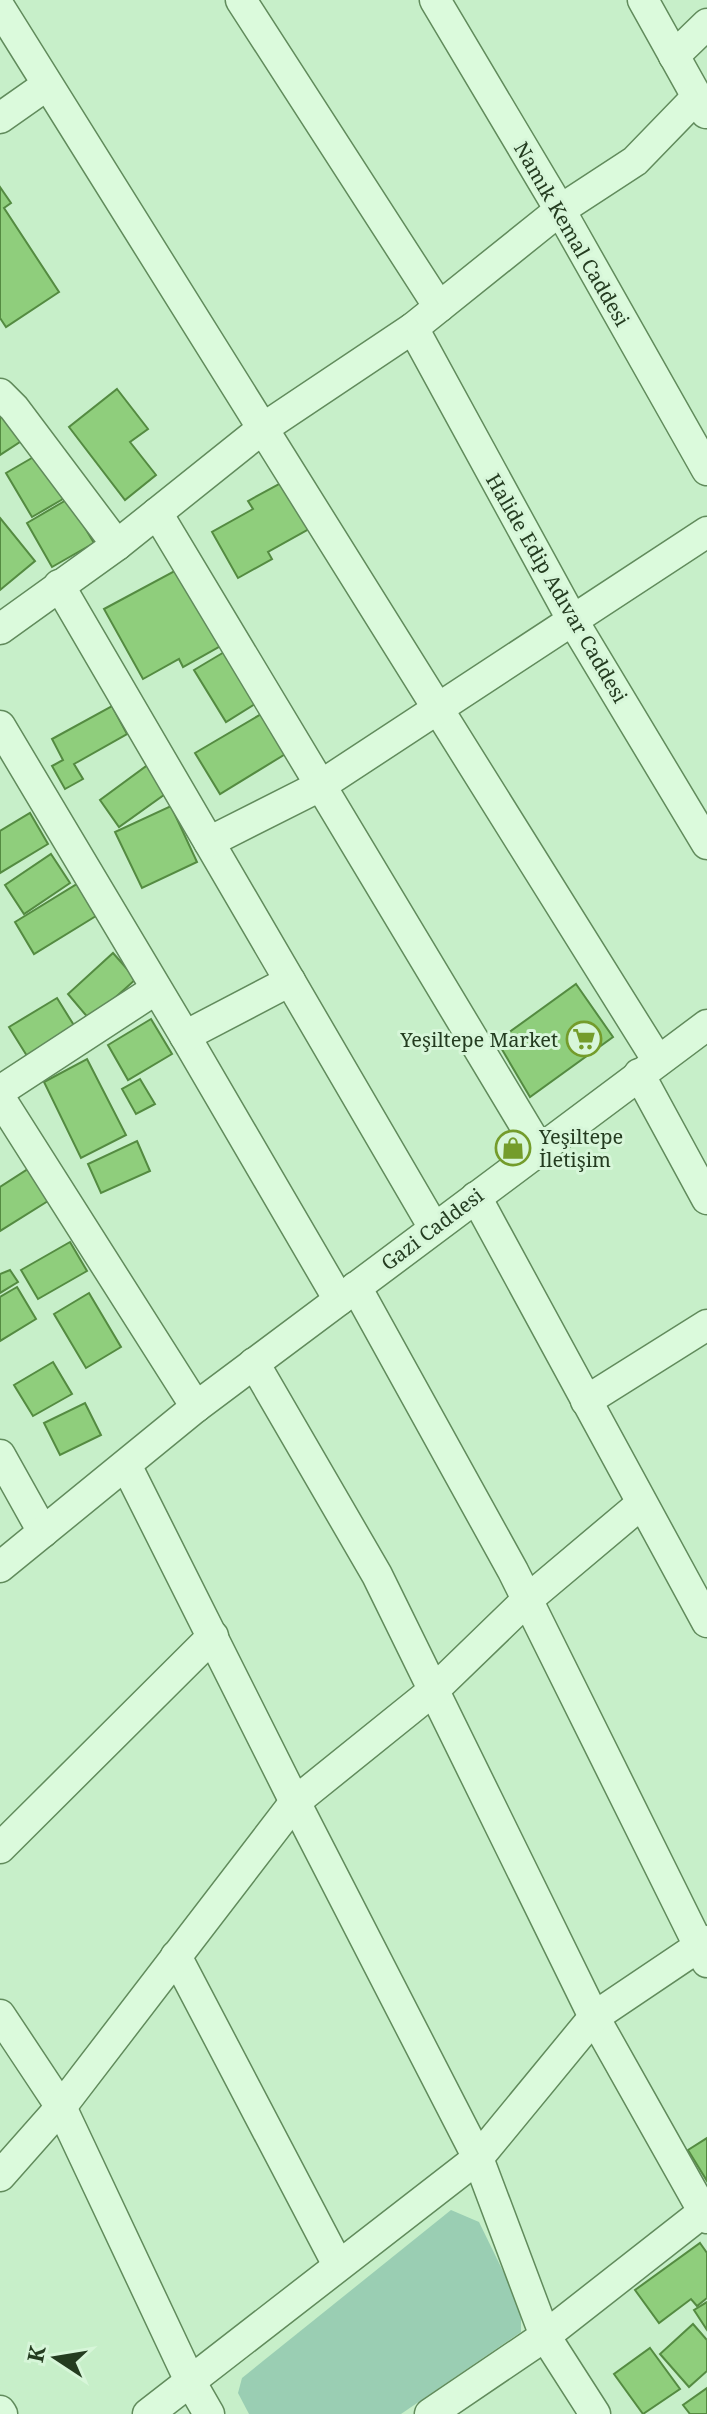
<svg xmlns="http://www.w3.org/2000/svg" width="707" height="2414" viewBox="0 0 707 2414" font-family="'Noto Serif',serif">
  <rect width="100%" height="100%" fill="#c7efc9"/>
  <polygon fill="#9aceb3" points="451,2210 479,2222 521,2308 521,2332 401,2414 249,2414 238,2393 242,2378"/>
  <g fill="#8fce7c" stroke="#548b41" stroke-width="2">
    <polygon points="0,187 11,203 4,208 59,292 6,327 0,318"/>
    <polygon points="117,389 148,429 130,442 156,475 125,500 69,427"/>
    <polygon points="0,407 23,440 0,455"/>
    <polygon points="37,455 63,499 32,517 6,473"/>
    <polygon points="290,478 316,525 268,552 272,559 238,578 212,532 253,509 248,501"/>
    <polygon points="68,499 94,543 52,567 27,523"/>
    <polygon points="0,518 35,561 0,590"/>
    <polygon points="182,567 224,644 183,667 179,659 143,679 104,609"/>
    <polygon points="231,648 263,699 226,722 194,670"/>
    <polygon points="112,706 127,734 74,764 83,779 65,789 52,766 63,760 52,739"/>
    <polygon points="268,710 292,750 220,794 195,753"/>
    <polygon points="149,764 168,792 119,827 100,800"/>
    <polygon points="171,806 197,862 142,888 115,832"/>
    <polygon points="30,813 48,844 0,873 0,831"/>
    <polygon points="51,854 70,883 24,914 5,885"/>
    <polygon points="77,884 96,916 34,954 15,922"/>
    <polygon points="113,953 136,979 90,1020 68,994"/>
    <polygon points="576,984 613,1037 530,1097 497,1041"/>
    <polygon points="57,998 75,1027 27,1056 9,1027"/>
    <polygon points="151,1019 172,1054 128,1080 108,1045"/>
    <polygon points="87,1059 126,1135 81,1158 44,1082"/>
    <polygon points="140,1079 155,1104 136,1114 122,1089"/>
    <polygon points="137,1141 150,1171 101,1193 88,1164"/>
    <polygon points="28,1169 48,1201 0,1231 0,1187"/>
    <polygon points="70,1242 87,1271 38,1299 21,1270"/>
    <polygon points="10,1270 18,1282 0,1293 0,1274"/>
    <polygon points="17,1287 36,1319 0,1341 0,1297"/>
    <polygon points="89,1293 121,1347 86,1368 54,1314"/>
    <polygon points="53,1362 72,1394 33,1416 14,1385"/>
    <polygon points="85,1403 101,1435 60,1455 44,1423"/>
    <polygon points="707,2138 707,2181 688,2150"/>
    <polygon points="700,2243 707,2253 707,2298 697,2306 691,2299 659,2323 635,2290"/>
    <polygon points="707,2302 707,2330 694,2310"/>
    <polygon points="693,2324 707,2340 707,2371 689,2387 660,2354"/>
    <polygon points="650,2348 680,2389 643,2414 614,2374"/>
    <polygon points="707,2388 707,2414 690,2414 683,2405"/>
  </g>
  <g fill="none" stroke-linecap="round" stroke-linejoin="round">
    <g stroke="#618b5c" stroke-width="33">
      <g id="minor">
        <polyline points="241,0 439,307"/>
        <polyline points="435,0 560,210 707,470"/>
        <polyline points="643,0 706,113"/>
        <polyline points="0,8 658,1061"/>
        <polyline points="674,56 707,24"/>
        <polyline points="0,118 47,85"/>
        <polyline points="413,328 573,621 707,844"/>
        <polyline points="0,394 14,408 117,545"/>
        <polyline points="157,513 539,1149"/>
        <polyline points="59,585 434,1228"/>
        <polyline points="0,629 117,545 262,429 413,328 560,210 635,161 697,97"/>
        <polyline points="0,726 185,1036 339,1300"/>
        <polyline points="209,842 320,786 707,532"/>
        <polyline points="185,1036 290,981"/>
        <polyline points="639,1074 707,1199"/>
        <polyline points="0,1091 156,989"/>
        <polyline points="0,1098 196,1407"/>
        <polyline points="476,1197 707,1622"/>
        <polyline points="356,1287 513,1571 707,1962"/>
        <polyline points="254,1363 377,1575 594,2017 707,2218"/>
        <polyline points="586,1401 707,1325"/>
        <polyline points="0,1455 43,1532"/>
        <polyline points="126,1465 295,1802 478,2158 545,2336 595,2414"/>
        <polyline points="0,1567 196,1407 707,1025"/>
        <polyline points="0,1848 213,1636"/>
        <polyline points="176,1956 338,2265"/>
        <polyline points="0,2015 61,2107 190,2381 209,2414"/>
        <polyline points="0,2176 61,2107 295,1802 434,1690 527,1600 641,1504"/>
        <polyline points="0,2411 2,2414"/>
        <polyline points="148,2414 478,2158 594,2017 707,1941"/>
        <polyline points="430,2414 545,2336 707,2209"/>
      </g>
    </g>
    <use href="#minor" stroke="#dbfadc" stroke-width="30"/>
  </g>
  <defs>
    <g id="supermarket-ring" transform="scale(1.8)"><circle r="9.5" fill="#d7f6d9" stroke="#749c2b" stroke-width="1.5"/><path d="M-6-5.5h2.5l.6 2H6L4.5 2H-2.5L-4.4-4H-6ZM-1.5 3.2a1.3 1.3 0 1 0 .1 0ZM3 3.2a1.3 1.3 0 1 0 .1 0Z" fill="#749c2b"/></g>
    <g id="shop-ring" transform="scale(1.8)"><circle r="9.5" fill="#d7f6d9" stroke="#749c2b" stroke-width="1.5"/><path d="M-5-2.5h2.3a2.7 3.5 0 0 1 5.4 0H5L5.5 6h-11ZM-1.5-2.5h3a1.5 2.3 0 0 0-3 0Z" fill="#749c2b"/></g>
  </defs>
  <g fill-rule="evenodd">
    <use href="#supermarket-ring" x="584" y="1039"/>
    <use href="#shop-ring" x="513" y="1148"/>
  </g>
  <g text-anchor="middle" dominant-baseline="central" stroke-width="6" stroke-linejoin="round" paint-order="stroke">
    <g font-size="20" fill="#243c20" stroke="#d7f6d9">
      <text transform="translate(572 234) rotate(60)">Namık Kemal Caddesi</text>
      <text transform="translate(557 588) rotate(60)">Halide Edip Adıvar Caddesi</text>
      <text transform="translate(432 1229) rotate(-37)">Gazi Caddesi</text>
    </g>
    <g font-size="20" fill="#243c20" stroke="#d7f6d9" text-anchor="end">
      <text x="558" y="1039">Yeşiltepe Market</text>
      <text x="539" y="1136" text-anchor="start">Yeşiltepe<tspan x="539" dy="23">İletişim</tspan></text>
    </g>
  </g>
  <g transform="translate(56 2358) rotate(282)" stroke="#d7f6d9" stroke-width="6" paint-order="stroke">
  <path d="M0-6L14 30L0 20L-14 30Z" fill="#243c20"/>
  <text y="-12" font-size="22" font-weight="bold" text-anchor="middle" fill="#243c20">K</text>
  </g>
</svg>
